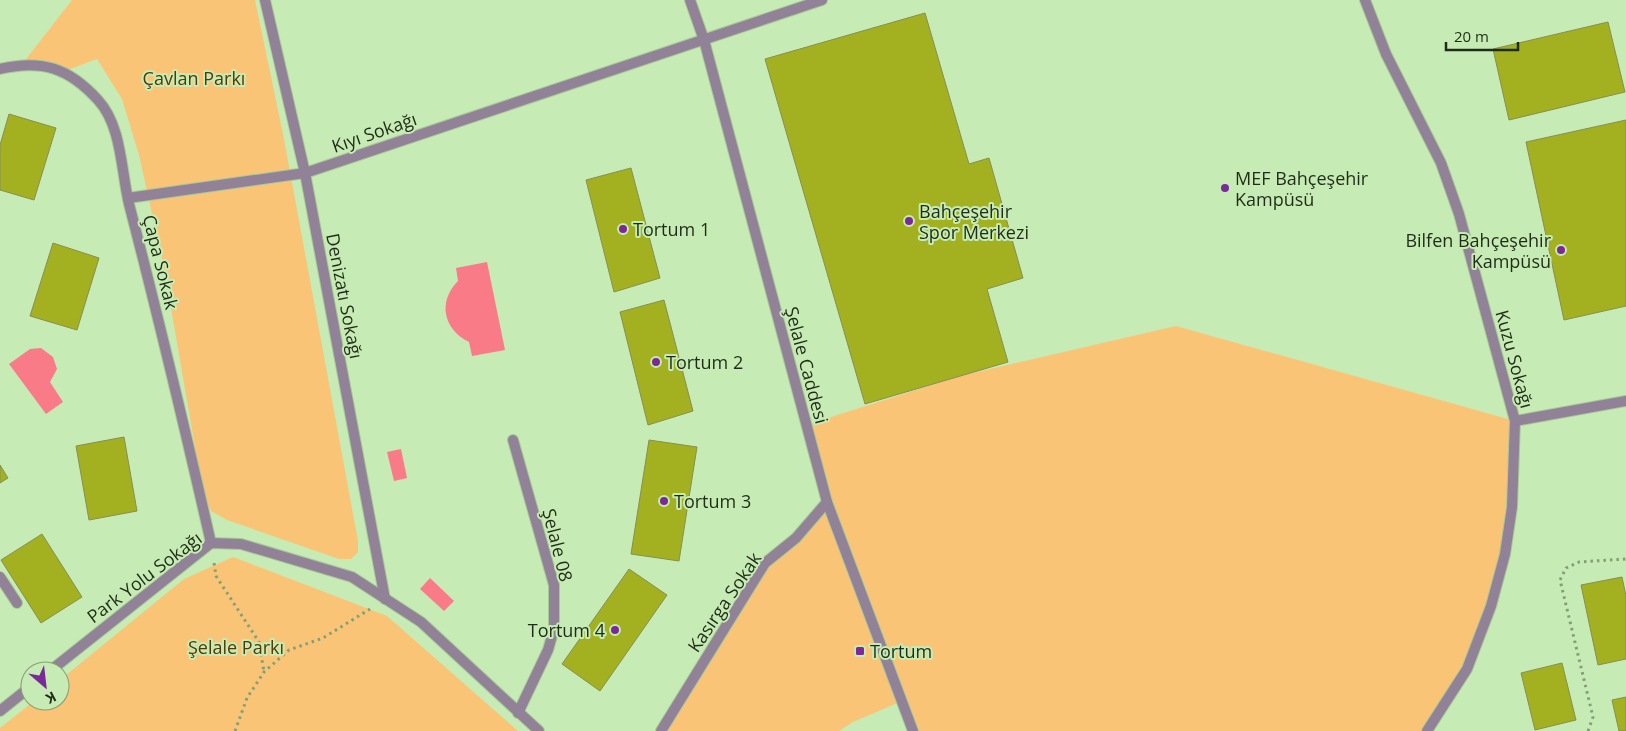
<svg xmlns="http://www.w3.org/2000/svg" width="1626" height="731" viewBox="0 0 1626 731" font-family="'Open Sans',sans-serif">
  <rect width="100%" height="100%" fill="#c7ebb4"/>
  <g fill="#fac477">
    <polygon points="72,0 255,0 284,139 358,541 358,552 351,559 339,559 227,520 211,511 203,493 164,268 139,155 122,99 97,59 65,71 23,63"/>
    <polygon points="1176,326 1515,421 1505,554 1467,669 1427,731 913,731 902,701 853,722 839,731 661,731 765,563 827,502 806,425 960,376"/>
    <polygon points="233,557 387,616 518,731 0,731 0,728 34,701 60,701 60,680 184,579"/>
  </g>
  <g fill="#fa7b88">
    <path d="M487,262L505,350L472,356L469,342C444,330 437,302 458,281L456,268Z"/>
    <polygon points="41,348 53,357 57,369 50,382 63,402 46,414 9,364 30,349"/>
    <polygon points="401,449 407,478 394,481 387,452"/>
    <polygon points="430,578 454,601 444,611 420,589"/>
  </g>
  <g fill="#a3b020" stroke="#868f53">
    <polygon points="925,13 969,164 989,158 1023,278 987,289 1008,362 865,404 765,59"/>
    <polygon points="1608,22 1625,92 1509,120 1493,49"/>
    <polygon points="9,114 56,128 34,200 0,190 0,145"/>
    <polygon points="1626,120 1626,306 1564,320 1526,142"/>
    <polygon points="631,168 660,278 614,292 586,180"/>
    <polygon points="53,243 99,258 77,330 30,316"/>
    <polygon points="664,300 693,411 648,425 620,312"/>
    <polygon points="124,437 137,511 89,520 76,446"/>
    <polygon points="649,440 697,447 679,561 631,554"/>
    <polygon points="0,465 8,478 0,483"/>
    <polygon points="42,534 82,597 41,623 1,560"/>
    <polygon points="629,569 667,595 600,691 562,664"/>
    <polygon points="1622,577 1626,596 1626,659 1598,665 1581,585"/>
    <polygon points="1562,663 1576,720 1535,730 1521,673"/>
    <polygon points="1626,697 1626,731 1619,731 1612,700"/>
  </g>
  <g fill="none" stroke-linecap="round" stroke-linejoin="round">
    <g stroke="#a9c998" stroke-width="12">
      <g id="street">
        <polyline points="265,0 305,173 385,599"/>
        <polyline points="690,0 704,40 827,502 913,731"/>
        <polyline points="1365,0 1386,54 1441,163 1459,214 1515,421 1512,507 1505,554 1491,606 1467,669 1427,731"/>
        <path d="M0,69C42,59 69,68 98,100C122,126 121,171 129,204C158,316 185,429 211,543"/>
        <polyline points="128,198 305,173 822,0"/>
        <polyline points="1515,421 1626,401"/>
        <polyline points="513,440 554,585 554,629 548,650 518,713"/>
        <polyline points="0,577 17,603"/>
        <polyline points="50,671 211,543 241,544 352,577 421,622 539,731"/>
        <polyline points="0,711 30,687"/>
        <polyline points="661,731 765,563 796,538 827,502"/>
      </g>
    </g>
    <g stroke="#849f76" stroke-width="3" stroke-dasharray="2.5 4" stroke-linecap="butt">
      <polyline points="214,563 216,576 259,642 264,672"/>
      <polyline points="235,731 247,698 264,672 289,650 323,638 370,609"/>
      <polyline points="1588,731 1593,717 1560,580 1566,568 1579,562 1626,559"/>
    </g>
    <use href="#street" stroke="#918298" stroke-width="10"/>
  </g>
  <g fill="#7b2999" stroke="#c7ebb4" stroke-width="2">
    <circle cx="1225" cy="188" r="5"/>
    <circle cx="909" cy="221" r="5"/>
    <circle cx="623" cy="229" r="5"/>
    <circle cx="1561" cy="250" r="5"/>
    <circle cx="656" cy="362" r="5"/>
    <circle cx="664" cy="501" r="5"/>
    <circle cx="615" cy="630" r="5"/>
    <rect x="855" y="646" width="10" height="10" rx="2.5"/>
  </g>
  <g text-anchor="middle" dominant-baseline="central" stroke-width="4" stroke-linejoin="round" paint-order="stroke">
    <g font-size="18" fill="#553804" stroke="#c7ebb4">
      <text x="194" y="78">Çavlan Parkı</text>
      <text x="236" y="647">Şelale Parkı</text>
    </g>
    <g font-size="18" fill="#1f2d18" stroke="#c7ebb4">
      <text transform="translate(374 132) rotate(-19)">Kıyı Sokağı</text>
      <text transform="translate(161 262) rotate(76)">Çapa Sokak</text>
      <text transform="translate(345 296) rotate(79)">Denizatı Sokağı</text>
      <text transform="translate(1515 359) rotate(75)">Kuzu Sokağı</text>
      <text transform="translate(807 365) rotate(75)">Şelale Caddesi</text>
      <text transform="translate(558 545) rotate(76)">Şelale 08</text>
      <text transform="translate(144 577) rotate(-37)">Park Yolu Sokağı</text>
      <text transform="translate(724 602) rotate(-56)">Kasırga Sokak</text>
    </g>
    <g font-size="18" fill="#1f2d18" stroke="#c7ebb4" text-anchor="start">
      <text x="1235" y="178">MEF Bahçeşehir<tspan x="1235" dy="21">Kampüsü</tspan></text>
      <text x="919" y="211">Bahçeşehir<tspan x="919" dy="21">Spor Merkezi</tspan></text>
      <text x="633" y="229">Tortum 1</text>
      <text x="1551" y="240" text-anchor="end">Bilfen Bahçeşehir<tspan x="1551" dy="21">Kampüsü</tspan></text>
      <text x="666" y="362">Tortum 2</text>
      <text x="674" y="501">Tortum 3</text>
      <text x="605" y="630" text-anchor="end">Tortum 4</text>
      <text x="870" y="651">Tortum</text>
    </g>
  </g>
  <g transform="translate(45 686) rotate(152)"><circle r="24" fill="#c7ebb4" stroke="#849f76"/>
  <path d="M0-4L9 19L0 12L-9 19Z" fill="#7b2999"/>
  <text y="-8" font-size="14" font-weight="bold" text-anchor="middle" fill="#1f2d18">K</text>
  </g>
  <path d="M1446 42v8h72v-8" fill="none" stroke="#1f2d18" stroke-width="2.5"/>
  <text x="1454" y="42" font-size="15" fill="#1f2d18" stroke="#c7ebb4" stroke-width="4" paint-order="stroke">20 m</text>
</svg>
